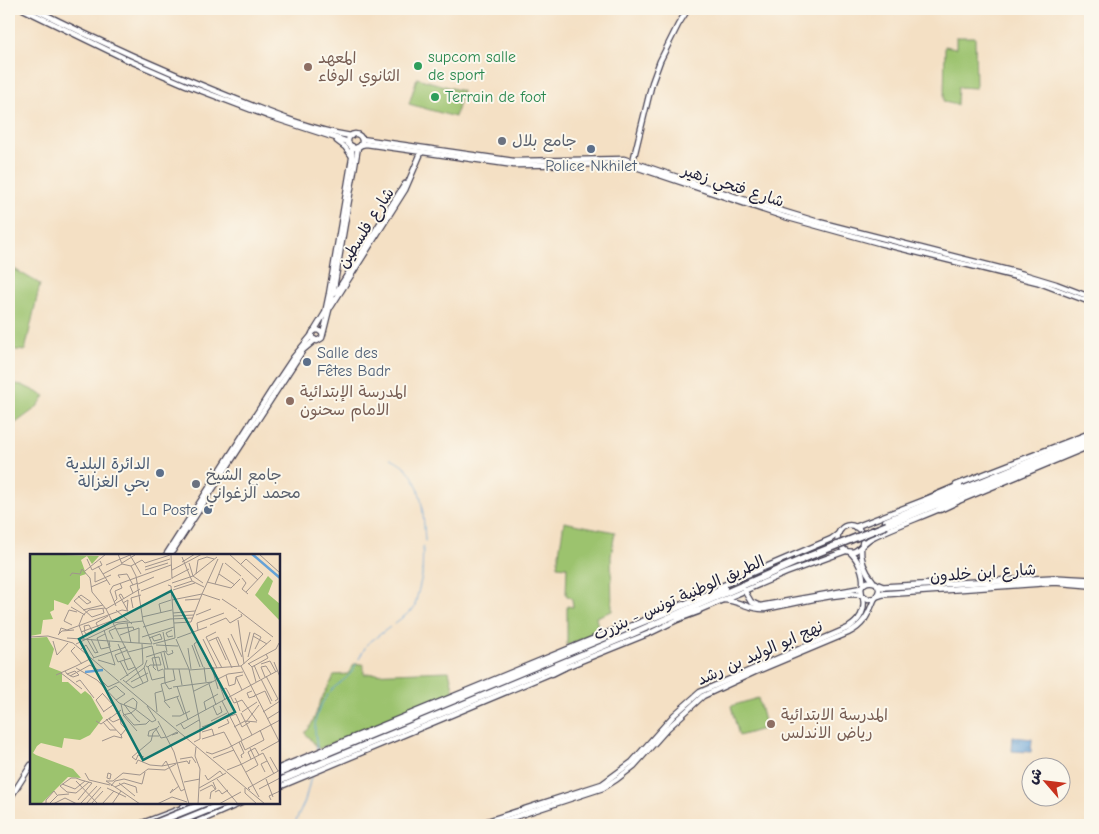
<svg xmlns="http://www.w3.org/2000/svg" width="1099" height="834" viewBox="0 0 1099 834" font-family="'Comic Neue','Playpen Sans Arabic',sans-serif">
  <defs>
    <pattern id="water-ripples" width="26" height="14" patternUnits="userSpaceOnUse" patternTransform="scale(1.25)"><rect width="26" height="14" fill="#66a2d7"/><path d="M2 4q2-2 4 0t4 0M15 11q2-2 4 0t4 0" fill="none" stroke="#5484b0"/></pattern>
  </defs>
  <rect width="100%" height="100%" fill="#fbf7ec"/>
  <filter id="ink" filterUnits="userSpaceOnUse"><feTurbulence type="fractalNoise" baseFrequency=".02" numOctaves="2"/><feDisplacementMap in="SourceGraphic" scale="10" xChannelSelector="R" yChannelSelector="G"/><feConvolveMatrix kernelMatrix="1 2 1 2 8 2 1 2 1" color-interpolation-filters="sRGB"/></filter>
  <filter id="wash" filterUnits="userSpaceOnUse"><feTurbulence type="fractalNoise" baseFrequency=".0096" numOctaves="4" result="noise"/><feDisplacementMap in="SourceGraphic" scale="20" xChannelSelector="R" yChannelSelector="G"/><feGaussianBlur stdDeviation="1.12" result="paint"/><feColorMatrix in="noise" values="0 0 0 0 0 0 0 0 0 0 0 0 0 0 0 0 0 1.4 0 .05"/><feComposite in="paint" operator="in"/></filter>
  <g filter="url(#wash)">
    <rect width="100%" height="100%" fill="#f4e0c4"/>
    <g fill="#9cc36e" stroke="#5f7254">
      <polygon points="956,37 975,37 976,88 958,87 957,105 944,102 945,46 956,48"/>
      <polygon points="417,78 462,91 455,117 409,104"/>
      <polygon points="9,266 40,284 25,351 9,349 9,350"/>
      <polygon points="9,383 22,385 45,396 36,408 13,425 9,419"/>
      <polygon points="564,522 615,532 611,556 612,611 596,617 599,632 567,645 567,606 573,607 572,599 566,595 567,567 557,566"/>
      <path d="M354,664H363L364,674L449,671L454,692L319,749L305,733C314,724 316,712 321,700C325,691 331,684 334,675L348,674Z"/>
      <polygon points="758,698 765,725 763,729 739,736 731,706"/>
    </g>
    <polygon fill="url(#water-ripples)" stroke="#446289" points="1013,737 1032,739 1031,752 1012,751"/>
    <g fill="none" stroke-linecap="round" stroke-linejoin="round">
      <g stroke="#66a2d7" stroke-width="1">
        <path d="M391,458C395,460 400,463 404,466C424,485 423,516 425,541"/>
        <polyline points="395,623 414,609 422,576 423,547"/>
        <polyline points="359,659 367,644 390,627"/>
        <path d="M317,750C317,743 315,737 315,730C314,715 324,696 336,686C347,677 349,678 356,664"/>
        <polyline points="294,825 305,801 311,777"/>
      </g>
    </g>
  </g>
  <g filter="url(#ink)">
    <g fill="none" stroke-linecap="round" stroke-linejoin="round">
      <g stroke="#423e50" stroke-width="7">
        <g id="tertiary">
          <polyline points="23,9 128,60 186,85 268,116 345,141 350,145"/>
          <path d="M34,9C98,41 162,70 228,96C268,112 309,129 351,136"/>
          <circle cx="355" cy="141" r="7"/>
          <polyline points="362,139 514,161 624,159 739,198 815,221 1023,274 1056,284 1090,297"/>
          <polyline points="337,141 345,147 351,155"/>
          <polyline points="361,145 366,144 514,165 627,164 785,217 879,243 1037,282 1090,302"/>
          <polyline points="633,161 652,83 660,61 678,25 688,9"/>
          <polyline points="333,294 337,291 405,184"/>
          <polyline points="331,307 405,190 421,153"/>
          <polyline points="314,331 325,313 329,294 352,158 352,146"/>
          <path d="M322,333L318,330C313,330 311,333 312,338L317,341L322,338L333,294L358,147"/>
          <path d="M861,547C860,559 865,571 873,581"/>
          <path d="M850,552C858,559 864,573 863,584"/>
          <polyline points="166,555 271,391 293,358 311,336"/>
          <polyline points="170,555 303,350 315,340"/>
          <polyline points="744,590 751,602 760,606 861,588"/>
          <path d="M723,600C738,600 750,610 765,609C790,605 840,591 862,595"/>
          <polyline points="9,800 31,765"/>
          <polyline points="137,825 182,808"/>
          <path d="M188,825L181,819L180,810C184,804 190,802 197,805"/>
          <polyline points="194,825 201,819 202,811"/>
          <path d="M475,825L602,784L632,762L674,715L700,692L848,628C859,621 866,612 863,597"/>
          <path d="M490,825L603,788L617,779L634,766L668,728L703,696L755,672L848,633C864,625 868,615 874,600C878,593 882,590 876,583C869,580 864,582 861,588L862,595L868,599L875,598"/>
        </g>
      </g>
      <g stroke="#423e50" stroke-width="7">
        <g id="secondary">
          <polyline points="956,485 1090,433"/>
          <polyline points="956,502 1090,446"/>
          <polyline points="855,527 927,499"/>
          <path d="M862,544C867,528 847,518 839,532C834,542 844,555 855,551C861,548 866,540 873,537C896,526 919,518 942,508"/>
          <polyline points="719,587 831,539 838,534"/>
          <polyline points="697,611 786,573 846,551"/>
          <polyline points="561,669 650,633 681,618"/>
          <polyline points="279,768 619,628"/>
          <polyline points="279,787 554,672"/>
          <polyline points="195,804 196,803"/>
          <polyline points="200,821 241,803"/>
        </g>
      </g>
      <g stroke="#423e50" stroke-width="8">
        <g id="trunk">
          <polyline points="878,585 883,587 1054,578 1090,580"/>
          <polyline points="877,596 883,594 1055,582 1090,585"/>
        </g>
      </g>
      <g stroke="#423e50" stroke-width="9">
        <g id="motorway">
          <polyline points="926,500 959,486"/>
          <polyline points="940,509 957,501"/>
          <polyline points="886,521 1090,437"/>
          <polyline points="887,525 1090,442"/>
          <polyline points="679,618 698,611"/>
          <polyline points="552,673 564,667"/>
          <polyline points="279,773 724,588"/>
          <polyline points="279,781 627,636 810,556"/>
        </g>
      </g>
      <use href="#tertiary" stroke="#fff" stroke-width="4.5"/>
      <use href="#secondary" stroke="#fff" stroke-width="4.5"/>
      <use href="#trunk" stroke="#fff" stroke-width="5.5"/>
      <use href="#motorway" stroke="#fff" stroke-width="6"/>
      <g stroke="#423e50" stroke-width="9" stroke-linecap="butt">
        <g id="motorway-bridge">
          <polyline points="810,556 887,525"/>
          <polyline points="150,825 205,803"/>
          <polyline points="171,825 225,803"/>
        </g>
      </g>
      <use href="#motorway-bridge" stroke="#fff" stroke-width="6"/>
    </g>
  </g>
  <g fill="#2e9e5b" stroke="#fbf7ec" stroke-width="2">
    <circle cx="418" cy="66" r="5"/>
    <circle cx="435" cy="97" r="5"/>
  </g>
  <g fill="#8d6e63" stroke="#fbf7ec" stroke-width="2">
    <circle cx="308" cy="67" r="5"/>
    <circle cx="290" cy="401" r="5"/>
    <circle cx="771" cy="724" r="5"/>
  </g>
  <g fill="#6b7280" stroke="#fbf7ec" stroke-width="2">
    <circle cx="502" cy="141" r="5"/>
    <circle cx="196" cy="484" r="5"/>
  </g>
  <g fill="#5c6f8a" stroke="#fbf7ec" stroke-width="2">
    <circle cx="591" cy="149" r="5"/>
    <circle cx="307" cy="362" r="5"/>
    <circle cx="160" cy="473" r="5"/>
    <circle cx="208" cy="510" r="5"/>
  </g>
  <g text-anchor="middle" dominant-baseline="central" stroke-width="4" stroke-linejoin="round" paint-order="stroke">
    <g font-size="16" fill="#27864d" stroke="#fbf7ec" text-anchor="start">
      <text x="428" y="57">supcom salle<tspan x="428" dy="18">de sport</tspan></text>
      <text x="445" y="97">Terrain de foot</text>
    </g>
    <g font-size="16" fill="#785e54" stroke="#fbf7ec" text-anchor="start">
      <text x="318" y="58">المعهد<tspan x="318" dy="18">الثانوي الوفاء</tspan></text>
      <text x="300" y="392">المدرسة الإبتدائية<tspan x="300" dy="18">الامام سحنون</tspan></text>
      <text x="781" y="715">المدرسة الابتدائية<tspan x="781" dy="18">رياض الاندلس</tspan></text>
    </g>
    <g font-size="16" fill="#5b616d" stroke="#fbf7ec" text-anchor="start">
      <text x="512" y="141">جامع بلال</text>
      <text x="206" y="475">جامع الشيخ<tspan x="206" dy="18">محمد الزغواني</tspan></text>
    </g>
    <g font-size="16" fill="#4e5e75" stroke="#fbf7ec" text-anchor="end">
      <text x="591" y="166" text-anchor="middle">Police Nkhilet</text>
      <text x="317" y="353" text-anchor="start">Salle des<tspan x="317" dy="18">Fêtes Badr</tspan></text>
      <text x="150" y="464">الدائرة البلدية<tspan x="150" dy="18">بحي الغزالة</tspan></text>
      <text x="198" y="510">La Poste</text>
    </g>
    <g font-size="16" fill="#22223b" stroke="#fbf7ec">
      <text transform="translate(733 186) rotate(18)">شارع فتحي زهير</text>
      <text transform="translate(366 228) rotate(-58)">شارع فلسطين</text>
      <text transform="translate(983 573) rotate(-4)">شارع ابن خلدون</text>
      <text transform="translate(679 598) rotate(-24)">الطريق الوطنية تونس - بنزرت</text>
      <text transform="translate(760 653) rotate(-24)">نهج ابو الوليد بن رشد</text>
    </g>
  </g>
  <g transform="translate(30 554)">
    <rect width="250" height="250" fill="#f4e0c4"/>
    <path d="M0,0L69,2L62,10L57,2L51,6L56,20L50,22V34L38,51L24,46V56L20,58L23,65L13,66L11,80L0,82ZM238,22L243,27L238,40L250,50V67L225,41ZM17,83L24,95L19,113L32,118V128H38L51,140L55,137L61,142L73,164L60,181L50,186L34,184L32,194L11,189L7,192L3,199L6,201L43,215L51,224L38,223L11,250H0V84Z" fill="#9cc36e"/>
    <path fill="none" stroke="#66a2d7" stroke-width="2.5" d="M222,0L250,24M55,118L73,116"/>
    <path fill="none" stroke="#a0948d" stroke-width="1" d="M88,0L92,10L101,12L106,22M199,0L228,26M229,0L250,19M100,1L111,20M141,1L142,25M152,3L162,27L174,33M57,5L62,16L72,11L70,7M152,8L165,0M92,9L105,1M159,9L163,22L173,29M195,9L211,22M211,10L216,5L233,20L216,38M76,11L100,1M68,12L80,31M101,12L112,6L115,9L140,1M115,13L140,5M115,16L138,9M142,16L172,0M55,17L76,0M65,18V28L81,21M73,20L92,10M166,20L168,6L177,3L184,5M189,20L205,31M40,22L42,19L50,20L52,15L60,24L62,38L76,55L113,129M106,22L113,67L122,90M90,24L88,21L97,20L103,31M142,24L159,15M212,24L216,29L212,35L218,40M177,28L201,34L210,25M142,29L163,22L187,3M108,30L124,23M185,30L193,9M138,31L141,32L145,84M61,33L77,26M144,33L162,27M143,36L165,29M111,37L141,25M103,39L100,32L108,29M172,40L188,5M48,42L57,50L61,48M94,45L91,40L89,41L98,57M192,45L207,55M142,46L172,40L190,46M155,46L170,45M61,48L51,41L44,47L62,63M84,48L87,45L85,37L92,34L90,29M93,49L98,46L97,56M86,52L80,37L83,32L141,11M41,53L55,61M103,54L101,44L111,41M76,55L110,35M53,56L73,51M86,56L102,70M208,56L243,83M131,59L129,50L141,46M143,59L165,57M166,61L181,55M143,62L164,61M62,63L74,59L73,55M112,63L142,56M196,64L200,69L212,62L211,60M208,66L214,110M78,68L79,70L69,75L66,69L78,62M83,69L98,67M97,69L101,89M144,69L161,68L172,40M42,71L34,67L39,56L47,58M180,71L196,64M113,73L140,65L163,64M86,75L103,73L104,76M142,76L136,79L138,83L143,82M168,76L167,69L194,59M54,77L56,80L62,77L59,71L54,72L55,77M51,78L92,63M133,78L137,98M186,78L176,83L192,114M29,80L31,74L37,76L92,56L98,57M75,80L67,84L71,95L80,93L79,87M201,80L212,103M28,81L32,77L44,76M90,81L109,74V89M223,82L237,90M0,83L18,82L43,89L235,250M112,83L144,73M37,84L122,90M119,84L130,80L132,85L124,87L122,83M147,84L177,73M186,84L196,106M198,84L209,112M54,85L49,71L53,61L59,56L75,54M57,85L65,99L68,98M61,85L68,99M83,85L79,77L86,74M146,85L159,115L170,169V185L164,188M173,85L187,114M23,87L27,101L38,89M179,87L188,83L202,114M46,90L88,70L113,67M88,90L95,106M123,90L145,84M126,91L148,92M162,91L170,113M122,92L128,117L133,115M45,93L41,97L52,110M158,94L161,115M51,95L56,91L64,104M98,96L85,101L88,108L101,104M98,98L122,92M134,98L138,115M215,98L220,78M131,99L135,115M116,103L135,97L138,101L143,99L142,96M218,103L224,79L231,83L225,95M63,104L96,93M68,106L85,111L74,76M94,106L98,116L105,113M90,107L98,122M244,108L250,123M218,109L222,113L238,104L236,100M218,110L246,95L249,89M231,110L240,107L246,118M224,111L230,125M46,112L60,105M116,112L118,113L120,111H131L129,103L122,104L124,111L123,113L126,116M211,112L250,189M118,113L122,126L135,123M173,113L164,90L168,87L180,113M174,113L176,128M183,113L195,146M222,113L226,128M46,114L67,126L89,149L105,155L122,168L126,166M182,114L188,135M149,115L152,131M159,116L211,112L241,86M35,117L37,120L43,123L49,121L45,117L37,120M31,119L52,135M26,121L46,112M196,121L199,132L205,130L206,123M40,122L60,111L68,116M236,122L248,145L245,147M235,123L231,113L236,112L241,120M231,125L242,147M71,126L78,133L89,128M90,126L113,110L112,90M93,126L103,134L118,127L114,114M46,128L50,126L64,144M96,128L114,114L117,106M101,128L118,119M179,130L186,151M147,132L158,166M143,133L182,128M142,134L139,135L135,129L134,115H159M192,136L196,134L204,149L207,148L205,144M212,136L206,123L213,121M77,137L86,132L91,137L95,140L86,146M164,137L198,120L213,118M222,137L217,139L219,144L225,142M73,139L66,146L74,158M224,142L235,137L241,150M147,143L154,160M135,146L131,130L145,126L143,115M192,147L212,186M91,150L93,159L104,171L116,170L120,166M117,152L126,166M183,152L187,161L192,158L190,152M140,154L134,147L149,142M176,156L174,148L188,140M210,157L207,148L212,146L227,167M73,158L83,151L73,140M127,158L125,139L132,137M212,158L227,148M233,158L250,147M211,159L222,181M93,161L101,159L106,155L107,148L103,144L94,150L99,157L101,159L107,166L110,168M93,161L107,177M142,162H150L160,157M76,165L91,181L96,175L91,170L89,157M90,165L83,168L79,165L91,156M237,165L250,157M66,167L71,170L81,163M128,167L144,198L159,250M181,167L197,159M73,168L80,176H86M216,168L229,151M151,170L154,175L169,166M146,172L247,117M172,173L206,160L212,173L220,168M204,173L215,167L227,168M127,174L119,177L118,182H129M188,174L199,169L197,165M126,175L131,184L136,183M172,178L182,175L184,182M137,183L147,178L148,179L142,181M172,185L194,178L229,243M72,187L84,182L92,184L91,181M211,187L215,196L234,186L230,176M209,188L214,199L211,201L212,204M166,193L165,202L170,215L168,250M231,197L249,187M176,198L182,200L198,194L250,166M114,203L108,201L106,206L102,203L121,187L123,179L129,172M240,203L248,217M183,204L204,196M150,205L162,203L166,209M221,205L218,198L225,194L229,201M106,210L108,206L120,211L132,212L157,207L159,210L160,206M212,210L233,199L244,220M132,212L136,207L151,237L155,235M197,216L212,210M216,218L228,211L220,194M235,218L231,210L237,207M55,219L59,226L80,231M175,221L178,226L190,217L193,221M80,225L81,220L78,219L77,224L80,225M187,225L208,250M236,225L243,243M46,227L68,250M154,228L170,225M89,229L105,242M32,230L45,235L55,227M81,232L85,227L94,225L112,230L115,218M85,233L94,229L106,233L107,239M77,234L96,243M169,234L196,219M215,234V239L227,250M143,235L140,239L149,232M229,235L250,224M220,236L218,234L250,216M91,237L76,227H83L93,219L110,221L118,215L135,216L146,210M170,237L182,231L185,235M185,238L189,236L192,240L198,236M180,245L181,238L186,235L183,228M48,246L62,229L51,226L46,224H41L30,232L37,238L46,239L59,228M241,246L239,242L250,237M51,249L67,232M16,250V246L24,237L27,241M19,250L28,241L39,240M23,250L35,244L47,250M56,250L71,233M61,250L73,237M72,250L84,237M82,250L91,237L110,250M127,250L142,243L157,248M189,250L211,238"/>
    <path fill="#0f766e" fill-opacity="0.15" stroke="#0f766e" stroke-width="2.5" d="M141,37L205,158L113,206L49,85Z"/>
    <rect width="250" height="250" fill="none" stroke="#22223b" stroke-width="2.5"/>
  </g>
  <rect width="1099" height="834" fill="none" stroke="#fbf7ec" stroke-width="30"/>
  <g transform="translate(1046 782) rotate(298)"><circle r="24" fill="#fbf7ec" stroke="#a4a2a5"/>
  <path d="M0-4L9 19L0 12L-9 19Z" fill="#c8321e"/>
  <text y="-8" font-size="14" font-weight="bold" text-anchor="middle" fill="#22223b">ش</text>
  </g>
</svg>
